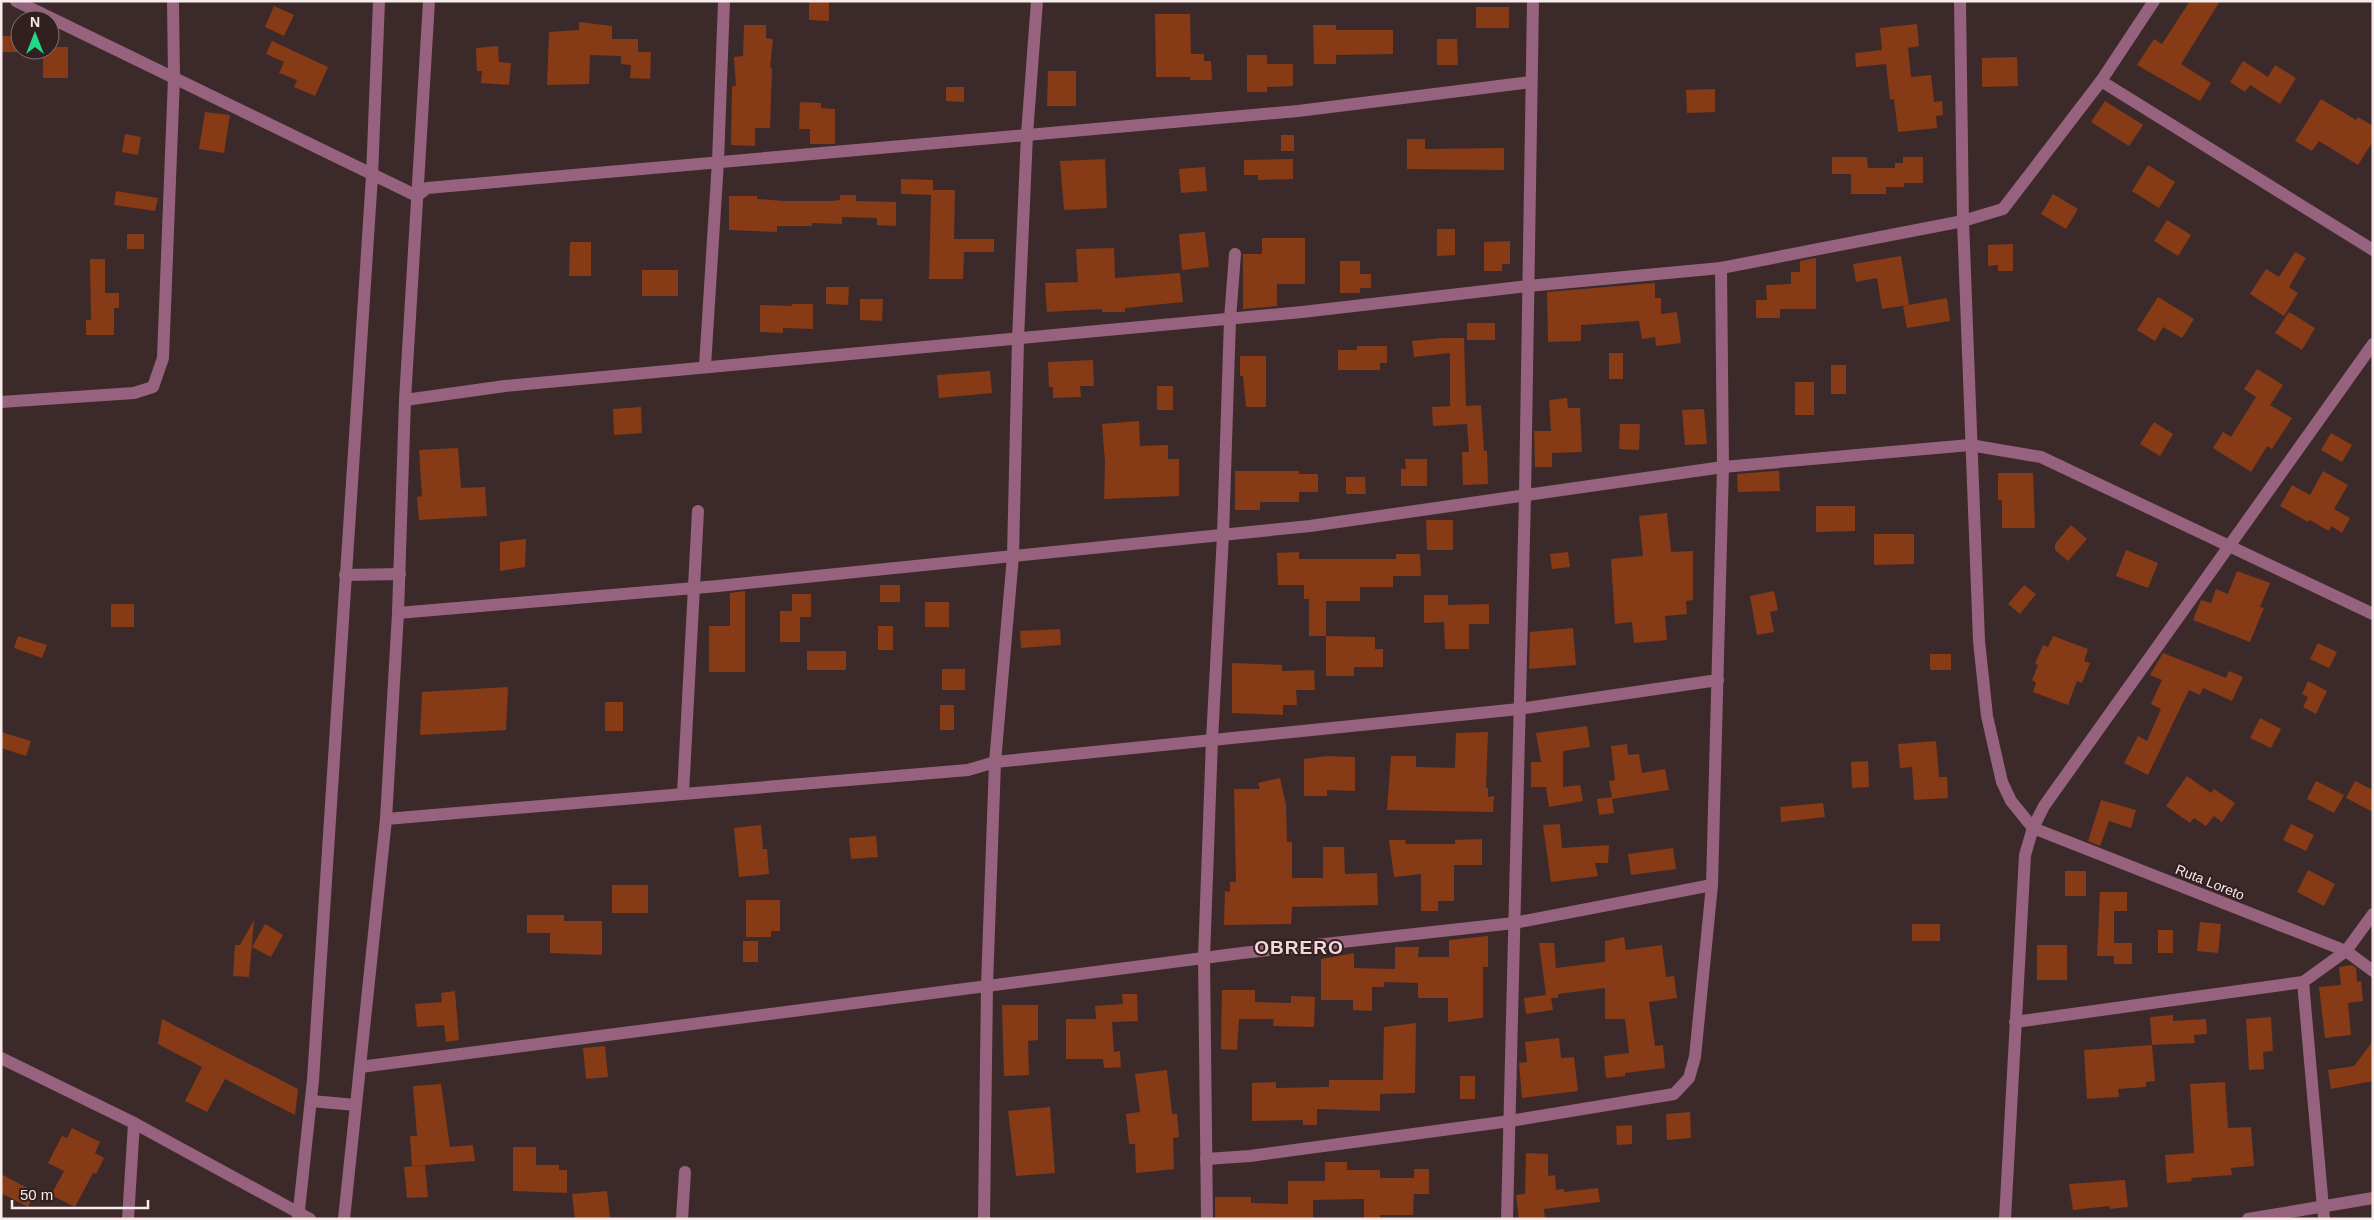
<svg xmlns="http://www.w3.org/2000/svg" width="2374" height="1220" viewBox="0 0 2374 1220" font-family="Arial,sans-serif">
  <rect width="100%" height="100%" fill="#3c2a2a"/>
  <g fill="#863a15">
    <polygon points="809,1 829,1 829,21 809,20"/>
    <polygon points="2190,1 2220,1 2181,64 2211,83 2200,101 2137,65 2154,39 2162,44"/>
    <polygon points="274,6 294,15 284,36 265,27"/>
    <rect x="1476" y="7" width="33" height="21"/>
    <polygon points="1155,14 1190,14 1191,54 1204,54 1204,61 1211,61 1212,80 1190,80 1190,77 1156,77"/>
    <polygon points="579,22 612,26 612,39 638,39 638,52 651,52 650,79 630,78 631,65 621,64 621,56 590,55 589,84 547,85 549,32 579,30"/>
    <polygon points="1917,24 1919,46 1908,48 1911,77 1931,75 1934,102 1942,101 1943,115 1936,116 1937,128 1898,132 1894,99 1890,100 1886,64 1856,67 1855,53 1882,50 1880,28"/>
    <polygon points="744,25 766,25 766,38 773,39 770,68 772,68 770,128 755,128 755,146 731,145 732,86 736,86 734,57 743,56"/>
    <polygon points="1313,25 1336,25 1336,30 1393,30 1393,54 1336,55 1336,64 1314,64"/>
    <rect x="1" y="36" width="19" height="16"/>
    <polygon points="1437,39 1457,39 1458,65 1437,65"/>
    <polygon points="272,41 328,67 315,96 294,87 297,80 279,73 284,62 266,54"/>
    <polygon points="498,46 499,62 511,63 509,85 481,83 482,71 477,71 476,48"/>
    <polygon points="50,47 68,47 68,78 43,78 43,50 50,50"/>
    <polygon points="1247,55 1267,55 1267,64 1293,64 1293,86 1267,87 1267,92 1247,92"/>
    <polygon points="2017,57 2018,86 1982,87 1982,58"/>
    <polygon points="2243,61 2268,77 2275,65 2296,78 2280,104 2250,85 2245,92 2230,82"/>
    <polygon points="1048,71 1076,71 1076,106 1047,106"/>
    <polygon points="946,87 964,87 964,102 946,101"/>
    <polygon points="1715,89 1715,112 1687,113 1686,90"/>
    <polygon points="2321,99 2356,120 2358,117 2373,126 2373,141 2358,165 2319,141 2312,151 2295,141"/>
    <polygon points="2105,101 2143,125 2129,146 2091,122"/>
    <polygon points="800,102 821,103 821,108 835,109 835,144 810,144 810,129 799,129"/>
    <polygon points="205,112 230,115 224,153 199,149"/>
    <polygon points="125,134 141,137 138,155 122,152"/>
    <rect x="1281" y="135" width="13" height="16"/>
    <polygon points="1407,139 1425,139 1425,149 1504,148 1504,170 1407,169"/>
    <polygon points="1832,157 1867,157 1868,168 1895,168 1895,163 1903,163 1903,157 1923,157 1923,183 1904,183 1904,187 1886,187 1886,194 1851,194 1851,174 1832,174"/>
    <polygon points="1105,159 1107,208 1064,210 1060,161"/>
    <polygon points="1293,159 1293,179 1258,180 1258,175 1244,175 1244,160"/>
    <polygon points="2148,165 2175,182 2159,208 2132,191"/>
    <polygon points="1205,167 1207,191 1181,193 1179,169"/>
    <polygon points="901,179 933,180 933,190 955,190 954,239 994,239 994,252 964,252 963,279 929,279 931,195 901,194"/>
    <polygon points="116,191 158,198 155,211 114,205"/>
    <polygon points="2053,194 2078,209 2066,229 2041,214"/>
    <polygon points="840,195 856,195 856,201 896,202 896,226 877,225 877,218 842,217 842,224 812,223 812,226 777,226 777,232 729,230 729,196 757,196 757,199 784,201 831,201 840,200"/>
    <polygon points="2167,220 2191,235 2178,256 2154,241"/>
    <polygon points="1437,229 1455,229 1455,255 1437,256"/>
    <polygon points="1205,232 1209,267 1182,270 1179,234"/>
    <rect x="127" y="234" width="17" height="15"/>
    <polygon points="1262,238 1305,238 1305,284 1277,284 1277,306 1243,309 1243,254 1262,254"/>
    <polygon points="1510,241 1510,264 1502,264 1502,271 1484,271 1484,242"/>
    <polygon points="570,242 591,242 591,276 569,276"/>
    <polygon points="2013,244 2013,271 1998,271 1998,265 1988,266 1988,245"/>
    <polygon points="1114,248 1115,278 1180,273 1183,302 1125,308 1125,312 1102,312 1102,309 1047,312 1045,283 1078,282 1076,249"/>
    <polygon points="2295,252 2306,258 2289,287 2298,293 2284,316 2250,294 2266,269 2279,277"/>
    <polygon points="1901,256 1909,305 1882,309 1877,278 1856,282 1853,264"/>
    <polygon points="1816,258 1816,309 1780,309 1780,318 1756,318 1756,300 1767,300 1766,285 1791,284 1791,272 1800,272 1800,261"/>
    <polygon points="90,259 105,259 105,293 119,293 119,308 114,308 114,335 86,335 86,320 91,320"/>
    <polygon points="1340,261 1360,261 1360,274 1371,274 1371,288 1360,288 1360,293 1340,293"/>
    <rect x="642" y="270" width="36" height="26"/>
    <polygon points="1655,283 1655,298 1661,298 1661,314 1677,312 1681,343 1656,346 1655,337 1642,339 1639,321 1581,325 1581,341 1548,342 1547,292"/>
    <polygon points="826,287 849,287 848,305 826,304"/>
    <polygon points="2158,297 2194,319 2182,338 2163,327 2155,341 2137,330"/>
    <polygon points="1947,298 1950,321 1907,328 1903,306"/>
    <polygon points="860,299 883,299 882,321 860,320"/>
    <polygon points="792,304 813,304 813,329 783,328 783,333 760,332 760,305 792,306"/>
    <polygon points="2289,312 2315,328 2302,350 2275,333"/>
    <rect x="1467" y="323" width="28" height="17"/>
    <polygon points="1443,338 1464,338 1466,406 1481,405 1484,451 1487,451 1488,484 1463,485 1462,452 1469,452 1467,424 1433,426 1432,407 1450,406 1450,353 1414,357 1412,341"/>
    <polygon points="1357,346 1387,346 1387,363 1380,363 1380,370 1338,370 1338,350 1357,350"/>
    <rect x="1609" y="353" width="14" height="26"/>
    <polygon points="1240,356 1266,356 1266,407 1246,407 1243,376 1240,376"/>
    <polygon points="1093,360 1094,386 1080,386 1081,397 1053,398 1053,387 1049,387 1048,362"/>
    <rect x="1831" y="365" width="15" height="29"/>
    <polygon points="2257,369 2283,385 2270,405 2292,418 2272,449 2267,446 2251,472 2213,448 2223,432 2231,437 2256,397 2244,389"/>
    <polygon points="990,371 992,393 939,398 937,375"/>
    <rect x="1795" y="382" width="19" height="33"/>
    <rect x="1157" y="386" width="16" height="24"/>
    <polygon points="1567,398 1568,408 1580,408 1582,452 1552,453 1552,467 1535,467 1534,431 1551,431 1549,400"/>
    <polygon points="641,407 642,433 614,435 613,409"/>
    <polygon points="1704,409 1707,444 1685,445 1682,410"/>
    <polygon points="1139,421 1140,446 1168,445 1168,459 1179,459 1179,496 1104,499 1105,462 1102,424"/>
    <polygon points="2154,422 2173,434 2160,456 2140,444"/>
    <polygon points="1620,424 1640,424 1639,450 1619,449"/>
    <polygon points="2331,433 2352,445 2342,462 2321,450"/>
    <polygon points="458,448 461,488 485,487 487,516 419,520 417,497 422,496 419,450"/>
    <polygon points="1405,459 1427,459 1427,486 1401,486 1401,469 1406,469"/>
    <polygon points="1235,471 1299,471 1299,474 1318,474 1318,492 1299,492 1299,502 1260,502 1260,510 1235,510"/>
    <polygon points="1775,471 1779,471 1780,491 1738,492 1737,474"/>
    <polygon points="2323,471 2348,485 2334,509 2350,518 2342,533 2331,526 2329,531 2310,520 2308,522 2280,506 2292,485 2310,495"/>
    <polygon points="1998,473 2033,473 2035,528 2002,528 2002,500 1998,500"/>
    <polygon points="1346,477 1365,477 1366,494 1346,494"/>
    <polygon points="1816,506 1855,506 1855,531 1816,532"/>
    <polygon points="1667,513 1671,552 1693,551 1693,600 1686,601 1687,614 1665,616 1667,640 1634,643 1632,622 1615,624 1611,559 1643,556 1639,516"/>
    <polygon points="1426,520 1453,520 1453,550 1427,550"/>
    <polygon points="2071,525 2087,539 2068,561 2055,550 2055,544"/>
    <polygon points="1874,534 1914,534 1914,564 1874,565"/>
    <polygon points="526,539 525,567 500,571 500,542"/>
    <polygon points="2126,550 2158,563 2148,588 2116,576"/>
    <polygon points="1299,552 1299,559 1396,559 1396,554 1420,554 1421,576 1393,576 1393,587 1360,587 1360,601 1326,601 1326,636 1309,636 1309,599 1304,599 1304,585 1278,585 1277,553"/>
    <polygon points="1568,552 1570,567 1552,569 1550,554"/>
    <polygon points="2237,571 2270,583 2260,607 2264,608 2250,642 2193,620 2201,600 2211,603 2216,589 2228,594"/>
    <rect x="880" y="585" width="20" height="17"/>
    <polygon points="2024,585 2036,594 2020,614 2008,604"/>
    <polygon points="745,591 745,672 709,672 709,626 730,626 730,593"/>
    <polygon points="1774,591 1778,610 1770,612 1774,632 1757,635 1750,596"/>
    <polygon points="792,594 811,594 811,617 800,617 800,642 780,642 780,611 792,611"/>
    <polygon points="1424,595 1448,595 1448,605 1489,604 1489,624 1469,624 1469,649 1445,649 1444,622 1424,623"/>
    <rect x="925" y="602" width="24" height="25"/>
    <rect x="111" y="604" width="23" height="23"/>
    <rect x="878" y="626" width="15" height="24"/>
    <polygon points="1573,628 1576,665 1529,669 1530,632"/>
    <polygon points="1060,629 1061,645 1021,648 1020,631"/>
    <polygon points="18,636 47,645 42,658 14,648"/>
    <polygon points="1326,636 1375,637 1375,649 1383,649 1383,667 1354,667 1354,676 1326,676"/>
    <polygon points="2053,636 2088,649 2084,661 2090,663 2082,683 2077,681 2068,705 2033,692 2036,683 2032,680 2038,665 2035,664 2043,645 2048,647"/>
    <polygon points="2318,643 2337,652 2329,668 2310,659"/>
    <rect x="807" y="651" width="39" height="19"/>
    <polygon points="2163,653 2226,678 2229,671 2243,677 2232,701 2203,688 2200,695 2189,690 2148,775 2124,763 2138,736 2147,741 2161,709 2151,704 2162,680 2150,675"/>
    <rect x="1930" y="654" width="21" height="16"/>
    <polygon points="1232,663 1282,665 1282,671 1314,670 1315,690 1296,690 1297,705 1283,705 1283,715 1232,713"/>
    <rect x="942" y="669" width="23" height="21"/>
    <polygon points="2308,681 2327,691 2316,714 2303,707 2308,697 2302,694"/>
    <polygon points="508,687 506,730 420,735 422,692"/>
    <rect x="605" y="702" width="18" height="29"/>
    <rect x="940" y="705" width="14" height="25"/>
    <polygon points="2260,718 2281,729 2271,748 2250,738"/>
    <polygon points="1587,726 1590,747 1563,751 1563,787 1580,785 1583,801 1549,807 1546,787 1531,787 1531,762 1541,762 1536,733"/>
    <polygon points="1,732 31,741 26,756 1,748"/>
    <polygon points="1488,732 1486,788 1488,788 1488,797 1494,796 1493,812 1387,810 1391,756 1416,756 1416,767 1455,768 1456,733"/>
    <polygon points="1936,741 1939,777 1947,777 1948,798 1914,800 1912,767 1900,768 1898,744"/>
    <polygon points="1627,744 1628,755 1639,754 1642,773 1665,769 1669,790 1612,799 1614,813 1599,815 1597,799 1612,797 1609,781 1615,780 1611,746"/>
    <polygon points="1327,756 1355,757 1355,791 1327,790 1327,796 1304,796 1304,759"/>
    <polygon points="1868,761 1869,787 1852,788 1851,762"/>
    <polygon points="2187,776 2211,793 2214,789 2235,803 2222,822 2214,816 2206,826 2194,818 2190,823 2166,806"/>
    <polygon points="1280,778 1286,805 1287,842 1292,842 1292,878 1323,878 1323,847 1344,847 1345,874 1377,873 1378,905 1292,907 1291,924 1224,925 1225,891 1230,892 1230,882 1236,882 1234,789 1260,789 1258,783"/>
    <polygon points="2316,781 2344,795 2334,813 2307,799"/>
    <polygon points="2355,781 2373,790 2373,812 2346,798"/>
    <polygon points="2101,800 2136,810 2131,828 2109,821 2100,846 2088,841"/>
    <polygon points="1823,803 1825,817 1781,822 1780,807"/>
    <polygon points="1560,824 1562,848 1609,845 1608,863 1595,863 1598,876 1551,882 1543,825"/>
    <polygon points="2291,824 2314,835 2306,851 2283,840"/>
    <polygon points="761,825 763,849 767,849 769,874 739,877 734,828"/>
    <polygon points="876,836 878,857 851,859 849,838"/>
    <polygon points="1482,839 1482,865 1454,865 1454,901 1438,901 1438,911 1421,911 1421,874 1394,877 1389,840 1405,840 1406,844 1455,844 1455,840"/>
    <polygon points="1673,848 1676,869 1631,875 1628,854"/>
    <polygon points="2308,870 2335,884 2324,906 2297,892"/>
    <rect x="2065" y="871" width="21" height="25"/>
    <rect x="612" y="885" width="36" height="28"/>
    <polygon points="2100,892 2127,892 2127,911 2114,911 2114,943 2132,943 2132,964 2114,964 2114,956 2097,956"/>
    <polygon points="746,900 780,900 780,931 771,931 771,937 746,937"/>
    <polygon points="527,915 564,915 564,921 602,921 602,955 550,953 550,933 527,933"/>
    <polygon points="254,920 249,977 233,976 235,945 240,945"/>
    <polygon points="2200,922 2221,924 2218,953 2197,951"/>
    <polygon points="265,924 283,935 271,957 252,947"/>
    <rect x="1912" y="924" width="28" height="17"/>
    <rect x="2158" y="930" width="15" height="23"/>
    <polygon points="1488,936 1488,967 1483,967 1483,1018 1448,1022 1448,998 1418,998 1418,983 1384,982 1384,987 1372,987 1372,1011 1353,1010 1353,1000 1321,1000 1321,959 1354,953 1354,968 1395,969 1395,947 1419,947 1418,957 1449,957 1449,940"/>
    <polygon points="1624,937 1626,950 1662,945 1666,977 1674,976 1677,998 1649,1002 1655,1046 1663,1045 1665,1068 1625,1073 1625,1076 1606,1078 1604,1056 1629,1053 1625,1019 1605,1019 1605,988 1558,994 1558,998 1551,998 1553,1010 1526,1014 1524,998 1546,995 1539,943 1554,943 1556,968 1605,962 1605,941"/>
    <rect x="743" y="941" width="15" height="21"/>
    <rect x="2037" y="945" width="30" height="35"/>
    <polygon points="2352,965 2356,968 2357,982 2361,981 2363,1001 2348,1003 2351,1035 2325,1038 2319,987 2341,985 2339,967"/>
    <polygon points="1222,990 1255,990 1255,1002 1291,1003 1291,996 1315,997 1314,1027 1273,1026 1274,1019 1239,1019 1237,1050 1221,1049"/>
    <polygon points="455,991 459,1040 446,1042 444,1025 417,1027 415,1004 442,1002 441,993"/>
    <polygon points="1122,994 1137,994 1138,1021 1112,1022 1114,1052 1120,1051 1121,1067 1104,1068 1103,1059 1066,1059 1066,1019 1096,1019 1095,1006 1123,1004"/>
    <polygon points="1002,1005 1038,1005 1038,1040 1028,1041 1029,1075 1004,1076"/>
    <polygon points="2173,1015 2173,1021 2206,1019 2207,1034 2194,1035 2195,1043 2152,1045 2150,1017"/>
    <polygon points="2271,1017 2273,1051 2263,1052 2264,1069 2249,1070 2246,1019"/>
    <polygon points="162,1019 298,1089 295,1115 225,1079 207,1112 185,1101 202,1067 158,1044"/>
    <polygon points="1416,1023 1415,1093 1380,1094 1380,1111 1317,1109 1317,1125 1303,1125 1303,1120 1252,1121 1252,1083 1276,1082 1276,1088 1329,1087 1329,1080 1383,1080 1384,1027"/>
    <polygon points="1559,1038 1561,1058 1574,1057 1578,1091 1522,1098 1519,1063 1527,1062 1525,1042"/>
    <polygon points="2373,1041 2373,1081 2331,1089 2328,1070 2354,1066"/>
    <polygon points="2152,1045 2155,1081 2146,1082 2146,1087 2118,1089 2119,1097 2087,1099 2084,1050"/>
    <polygon points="605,1046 608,1077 586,1079 583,1048"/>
    <polygon points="1167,1070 1172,1114 1177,1114 1179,1137 1173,1138 1174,1169 1136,1173 1135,1144 1129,1144 1126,1114 1140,1112 1135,1074"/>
    <rect x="1460" y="1076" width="15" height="23"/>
    <polygon points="2225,1082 2228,1128 2251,1127 2254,1166 2231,1168 2232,1175 2191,1178 2192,1181 2167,1183 2165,1155 2194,1153 2190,1084"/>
    <polygon points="441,1084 450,1147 473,1145 475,1161 412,1166 410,1136 417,1136 413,1086"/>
    <polygon points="1050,1107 1055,1173 1016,1176 1008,1111"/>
    <polygon points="1690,1112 1691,1138 1667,1140 1666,1114"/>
    <polygon points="1632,1125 1632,1144 1617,1145 1616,1126"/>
    <polygon points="72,1128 100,1142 95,1153 104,1158 96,1174 93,1173 75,1207 51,1195 64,1171 48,1163 62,1136 67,1138"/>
    <polygon points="513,1147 536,1147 536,1165 559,1165 559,1170 567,1170 567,1193 513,1191"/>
    <polygon points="1526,1153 1548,1154 1548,1176 1555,1175 1556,1190 1564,1189 1564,1192 1598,1188 1600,1202 1544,1209 1545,1219 1519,1219 1516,1195 1525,1194"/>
    <polygon points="1325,1162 1347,1162 1347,1170 1380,1170 1380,1178 1414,1178 1414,1169 1429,1169 1429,1194 1414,1194 1413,1215 1380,1215 1380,1219 1364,1219 1364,1199 1313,1200 1313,1219 1215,1218 1215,1197 1251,1197 1251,1203 1288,1204 1288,1181 1325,1181"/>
    <polygon points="425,1165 428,1197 407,1198 404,1167"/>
    <polygon points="1,1174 35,1192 28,1207 1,1193"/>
    <polygon points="2125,1180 2128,1207 2110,1209 2109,1206 2073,1210 2069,1184"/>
    <polygon points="607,1191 610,1219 575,1219 572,1194"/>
  </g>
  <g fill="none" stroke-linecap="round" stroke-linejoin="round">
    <g stroke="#97627d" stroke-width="12">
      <polyline points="16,1 417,196 427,188 1298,111 1531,82"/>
      <polyline points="1960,1 1963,221 1979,641 1987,716 2002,782 2011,801 2033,828 2346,951 2373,971"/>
      <polyline points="2101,81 2373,250"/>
      <polyline points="705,366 718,161 724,1"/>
      <polyline points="405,400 505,386 1302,312 1528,286 1721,268 1963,221 2003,209 2101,81 2154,1"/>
      <polyline points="1,402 134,393 153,387 163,358 174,78 173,1"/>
      <polyline points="345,575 400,574"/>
      <polyline points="398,613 718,586 1310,526 1723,467 1970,445 2041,457 2373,614"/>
      <polyline points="683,794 698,511"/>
      <polyline points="386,819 968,770 995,762 1013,556 1018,339 1027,134 1037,1"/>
      <polyline points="2303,982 2324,1219"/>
      <polyline points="2015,1022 2303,982 2346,951 2373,914"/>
      <polyline points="1,1058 134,1123 310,1219"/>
      <polyline points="360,1067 1242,953 1514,923 1712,885"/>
      <polyline points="311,1101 356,1105"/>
      <polyline points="1206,1159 1250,1156 1510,1121 1674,1094 1689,1078 1695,1057 1712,885 1723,467 1721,268"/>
      <polyline points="128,1219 134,1123"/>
      <polyline points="298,1219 313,1080 372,176 379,1"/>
      <polyline points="344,1219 386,819 398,613 405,400 429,1"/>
      <polyline points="682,1219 685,1172"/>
      <polyline points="984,1219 987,985 995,762 1519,709 1718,680"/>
      <polyline points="1207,1219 1204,958 1212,740 1223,535 1230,319 1235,254"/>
      <polyline points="1507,1219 1525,496 1533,1"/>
      <polyline points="2005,1219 2025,855 2033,828 2044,806 2373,344"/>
      <polyline points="2248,1219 2373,1198"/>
    </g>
  </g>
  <g text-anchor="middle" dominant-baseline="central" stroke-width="4" stroke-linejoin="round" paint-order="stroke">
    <g font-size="14" fill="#f8ebeb" stroke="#322021">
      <text transform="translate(2210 882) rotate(22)">Ruta Loreto</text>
    </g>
    <g font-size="19" font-weight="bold" letter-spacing="1" fill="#f2d9d9" stroke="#322021">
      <text x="1299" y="947">OBRERO</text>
    </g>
  </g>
  <rect width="2374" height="1220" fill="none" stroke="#f8ebeb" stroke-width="5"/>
  <g transform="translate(35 35)"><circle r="24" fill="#322021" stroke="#817172"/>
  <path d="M0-4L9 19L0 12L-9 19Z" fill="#21d887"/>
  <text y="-8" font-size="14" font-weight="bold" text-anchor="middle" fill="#f8ebeb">N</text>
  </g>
  <path d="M12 1200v8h136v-8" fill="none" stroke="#f8ebeb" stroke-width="2.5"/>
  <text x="20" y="1200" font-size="15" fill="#f8ebeb" stroke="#322021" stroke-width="4" paint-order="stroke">50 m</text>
</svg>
